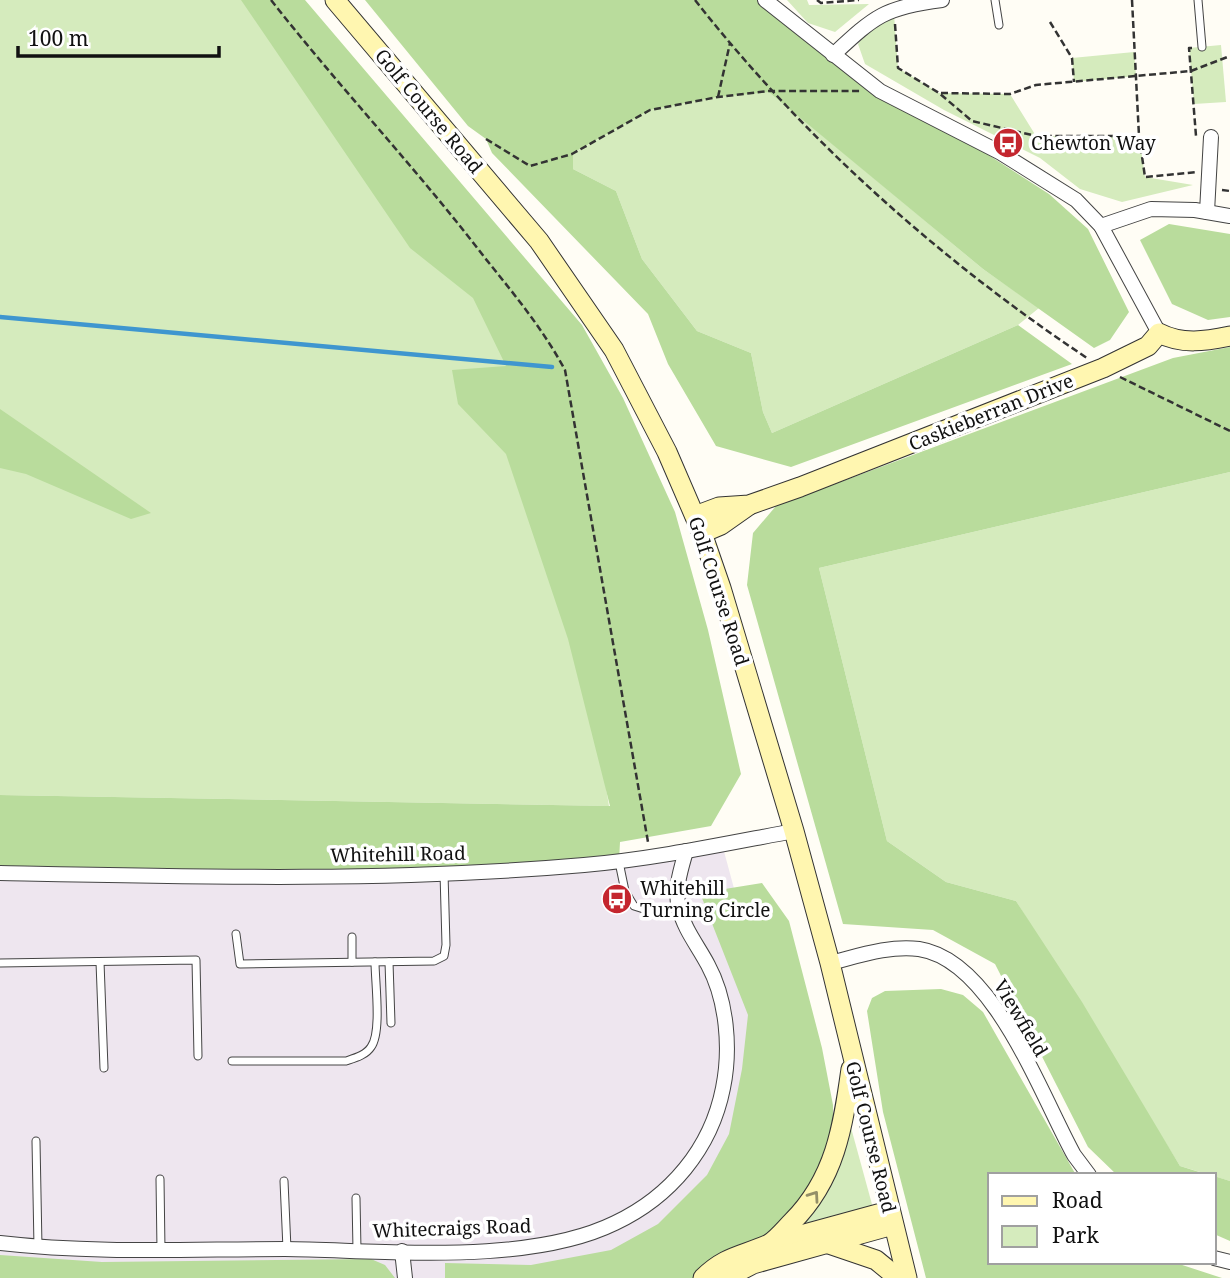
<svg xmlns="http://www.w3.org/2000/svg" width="1230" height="1278" viewBox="0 0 1230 1278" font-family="'Noto Serif',serif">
  <rect width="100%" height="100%" fill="#fffdf5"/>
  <polygon fill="#eee6ef" points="722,844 776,1044 687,1278 0,1278 0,871 489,871"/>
  <g fill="#d5ebbd">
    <polygon points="0,0 253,0 488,296 575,597 609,806 0,795"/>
    <polygon points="787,0 807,0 809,5 869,4 835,32 808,23"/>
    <polygon points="894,14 898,68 939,93 1010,94 1036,136 1139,136 1145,177 1193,185 1122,202 1080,189 1040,158 944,110 865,64 858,44 872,24"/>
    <polygon points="1221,45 1226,102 1194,104 1189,48"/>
    <polygon points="1134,52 1136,76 1074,82 1072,58"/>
    <polygon points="769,91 983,269 1039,308 1018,325 772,433 763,412 751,353 697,331 642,259 616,191 573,169 572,154 650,110 718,97"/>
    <polygon points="1230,472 1230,1181 1180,1166 1016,901 946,882 887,841 819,568"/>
    <polygon points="850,1124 873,1208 799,1228"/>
  </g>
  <g fill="#b9dc9c">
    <polygon points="241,0 305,0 582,325 623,398 675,512 708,630 741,774 711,826 620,842 619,861 470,872 0,873 0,795 610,806 568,639 506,454 458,404 452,370 506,366 473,298 410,248"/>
    <polygon points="365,0 765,0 833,55 1049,194 1088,229 1129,312 1110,340 1094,348 983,269 769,92 718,97 650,110 573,153 573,169 616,191 642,259 697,331 751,353 763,412 772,433 1018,325 1072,364 791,467 716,446 668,364 648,314 492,153 486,139 468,126"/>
    <polygon points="1169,224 1230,234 1230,317 1208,320 1172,304 1140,240"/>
    <polygon points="1230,347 1230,472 819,568 887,841 946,882 1016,901 1082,1002 1180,1166 1209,1175 1117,1175 1088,1147 995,964 933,930 843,924 747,585 753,533 776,506 1173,358"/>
    <polygon points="0,409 151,513 131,519 26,474 0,468"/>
    <polygon points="762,883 789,921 822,1048 833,1105 833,1162 799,1215 703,1278 445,1278 445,1263 531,1265 611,1250 658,1224 707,1175 729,1134 742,1069 748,1015 700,893"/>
    <polygon points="941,989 963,995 983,1012 1076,1175 990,1175 990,1262 1173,1262 1222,1278 926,1278 883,1112 867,1011 872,998 885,991"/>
    <polygon points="1214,1176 1230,1181 1230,1241 1214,1234"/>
    <polygon points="0,1255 102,1262 371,1259 385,1265 395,1278 0,1278"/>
  </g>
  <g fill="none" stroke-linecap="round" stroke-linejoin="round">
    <polyline stroke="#3f96cf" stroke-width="4.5" points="0,317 552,367"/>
    <g stroke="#444" stroke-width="9">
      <g id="lane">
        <polyline points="995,0 999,25"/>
        <polyline points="1198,0 1202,47"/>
        <polyline points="619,862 625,891 634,906 650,911 678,907"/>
        <polyline points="236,934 240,964 434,961 444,956 446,945 444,873"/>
        <polyline points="352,937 352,962"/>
        <polyline points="100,962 104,1068"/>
        <polyline points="389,962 391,1023"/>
        <polyline points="0,963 196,960 198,1056"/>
        <path d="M232,1061H346C355,1058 366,1055 371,1047C382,1032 375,982 375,962"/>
        <polyline points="36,1141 38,1247"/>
        <polyline points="160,1179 161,1250"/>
        <polyline points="284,1181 287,1249"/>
        <polyline points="356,1198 357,1250"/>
      </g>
    </g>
    <g stroke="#444" stroke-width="16">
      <g id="street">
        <polyline points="765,0 880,91 1001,153 1076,200 1101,226 1159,333"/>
        <path d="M833,55C874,17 884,7 942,0"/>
        <polyline points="1207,212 1211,137"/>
        <polyline points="1101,226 1151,209 1195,210 1230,216"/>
        <path d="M0,873C194,877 390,882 584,865C654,859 724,844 794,831"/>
        <path d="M830,963C858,956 890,945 919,949C993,960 1041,1095 1074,1155L1089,1175"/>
        <path d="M0,1243C95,1254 190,1249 285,1249C382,1250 527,1266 615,1223C670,1197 711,1149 723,1088C731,1049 727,1000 708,965C698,946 684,929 679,908C674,889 681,869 686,851"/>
        <polyline points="402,1251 405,1278"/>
        <polyline points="1214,1258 1230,1262"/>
      </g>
    </g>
    <g stroke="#333" stroke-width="21">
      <g id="secondary">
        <polyline points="335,0 539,241 614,350 667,452 702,533 721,588 794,831 830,963 907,1278"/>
        <path d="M695,516L719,507L749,505L800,487L1103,368L1148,346L1159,333C1182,345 1206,341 1230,336"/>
        <polyline points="702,533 721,525 748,506"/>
        <polyline points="772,1243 889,1211"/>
        <polyline points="829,1244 876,1260 898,1278"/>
        <path d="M703,1278C725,1256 742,1256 769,1244C777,1239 785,1229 792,1222C835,1179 843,1127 851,1069"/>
        <polyline points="726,1278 753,1264 893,1225"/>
      </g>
    </g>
    <g stroke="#333" stroke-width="2.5" stroke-dasharray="7 3.5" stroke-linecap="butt">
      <path d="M271,0C340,88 417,169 485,258C514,294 543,329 565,370L648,842"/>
      <path d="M695,0C804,139 940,260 1087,358"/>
      <polyline points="817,0 821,3 859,0"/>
      <polyline points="1132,0 1139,136"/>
      <polyline points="1050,22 1072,58 1074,82"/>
      <polyline points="895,24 898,68 939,93 972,121 1036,136 1139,136 1145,177 1198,172"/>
      <polyline points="1192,48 1189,48 1196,136"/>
      <polyline points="941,93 1010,94 1036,85 1191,71 1230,56"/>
      <polyline points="718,97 730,43"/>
      <polyline points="486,139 530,166 572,154 650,110 718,97 769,91 860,91"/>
      <polyline points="1222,190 1230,191"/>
      <polyline points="1120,377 1230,431"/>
    </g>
    <use href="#lane" stroke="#fff" stroke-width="7"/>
    <use href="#street" stroke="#fff" stroke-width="14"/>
    <use href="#secondary" stroke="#fff6b0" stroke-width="19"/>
  </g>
  <defs><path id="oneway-chevron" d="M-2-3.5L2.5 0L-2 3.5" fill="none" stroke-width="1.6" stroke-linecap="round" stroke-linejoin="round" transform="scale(1.75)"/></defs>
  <use stroke="#948f68" href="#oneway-chevron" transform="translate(814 1196) rotate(-55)"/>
  <defs>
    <g id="bus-disc" transform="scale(1.575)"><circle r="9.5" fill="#c4262e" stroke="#fff"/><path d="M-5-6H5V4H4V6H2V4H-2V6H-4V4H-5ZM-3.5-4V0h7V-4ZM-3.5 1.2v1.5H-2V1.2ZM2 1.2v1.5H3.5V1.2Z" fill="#fff"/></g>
  </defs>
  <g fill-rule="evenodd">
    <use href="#bus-disc" x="1008" y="143"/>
    <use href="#bus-disc" x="617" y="899"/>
  </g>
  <g text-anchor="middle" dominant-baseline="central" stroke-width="7" stroke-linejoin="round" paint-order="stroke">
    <g font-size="19" fill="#111" stroke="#fff">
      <text transform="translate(429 111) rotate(50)">Golf Course Road</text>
      <text transform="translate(991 412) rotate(-22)">Caskieberran Drive</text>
      <text transform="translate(719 591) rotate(72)">Golf Course Road</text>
      <text transform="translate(398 854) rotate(-1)">Whitehill Road</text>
      <text transform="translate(1021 1018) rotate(59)">Viewfield</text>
      <text transform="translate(871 1137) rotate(76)">Golf Course Road</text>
      <text transform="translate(452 1228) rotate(-2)">Whitecraigs Road</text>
    </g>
    <g font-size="19" fill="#111" stroke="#fff" text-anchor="start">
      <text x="1031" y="143">Chewton Way</text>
      <text x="640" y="888">Whitehill<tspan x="640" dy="22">Turning Circle</tspan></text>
    </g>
  </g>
  <rect x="988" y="1173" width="228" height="91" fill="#ffffff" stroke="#a0a0a0" stroke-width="2"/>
  <rect x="1002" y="1196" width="35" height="10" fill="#fff6b0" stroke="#a0a0a0" stroke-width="2"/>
  <text x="1052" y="1208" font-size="21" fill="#111111">Road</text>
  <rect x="1002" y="1226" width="35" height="21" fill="#d5ebbd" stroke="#a0a0a0" stroke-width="2"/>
  <text x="1052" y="1243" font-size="21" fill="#111111">Park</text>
  <path d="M18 46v10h201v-10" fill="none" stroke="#111111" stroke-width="3.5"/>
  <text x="28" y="46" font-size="21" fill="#111111" stroke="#ffffff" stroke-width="5" paint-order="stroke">100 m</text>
</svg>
